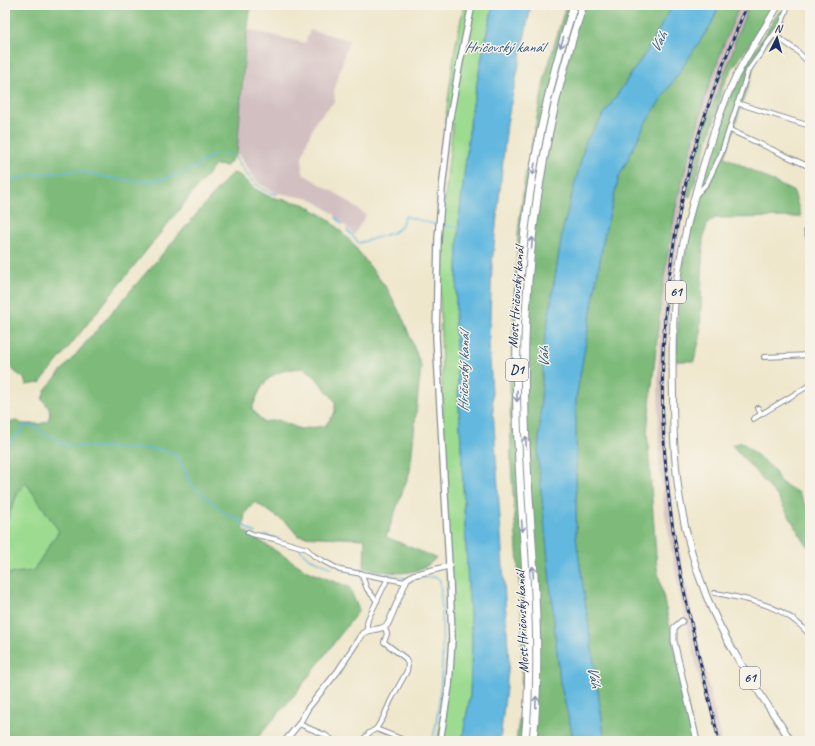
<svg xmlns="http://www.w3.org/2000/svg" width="815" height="746" viewBox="0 0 815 746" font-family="Caveat,sans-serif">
  <rect width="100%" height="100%" fill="#f7f3e8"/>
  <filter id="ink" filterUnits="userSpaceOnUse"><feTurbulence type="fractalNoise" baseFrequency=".025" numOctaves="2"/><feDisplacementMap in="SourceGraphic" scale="8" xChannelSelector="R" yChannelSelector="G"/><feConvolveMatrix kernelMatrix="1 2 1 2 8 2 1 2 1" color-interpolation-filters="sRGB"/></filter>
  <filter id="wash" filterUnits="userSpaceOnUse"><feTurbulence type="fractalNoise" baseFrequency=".012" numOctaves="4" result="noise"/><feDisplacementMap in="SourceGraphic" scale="16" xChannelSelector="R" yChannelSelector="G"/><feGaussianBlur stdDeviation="0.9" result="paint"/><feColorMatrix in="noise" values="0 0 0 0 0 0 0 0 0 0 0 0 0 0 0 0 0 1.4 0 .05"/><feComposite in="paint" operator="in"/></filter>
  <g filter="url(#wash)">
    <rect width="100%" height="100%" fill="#efe7cc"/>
    <g fill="#d2bfc1">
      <polygon points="741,5 749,5 734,44 735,45 711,109 709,118 707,120 698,152 698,155 695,164 685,202 672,278 667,340 668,343 666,344 665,356 665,433 672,509 686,587 688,592 687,592 721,741 714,741 678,586 664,508 659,461 658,367 664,277 677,200 706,94 725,41"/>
      <polygon points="247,29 305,43 310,30 349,40 334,91 335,101 316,121 308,139 302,158 303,174 342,197 366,215 354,235 334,214 312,199 277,193 259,184 237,153"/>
    </g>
    <g fill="#9ddb90" stroke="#5c8577">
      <path d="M464,5H493L481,61L471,115L459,219L455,325L468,586L472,640L470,696L462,741H437C447,704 447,661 448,623L440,290L443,216L453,124L445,123L455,48Z"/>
      <polygon points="26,483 59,531 33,571 5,574 5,524 19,490"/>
    </g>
    <g fill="#7ebb7a" stroke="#4c756c" fill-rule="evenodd">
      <path d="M5,5H251L245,47L237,153L227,166L215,165L40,383L26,385L24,378C14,372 7,366 5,354Z"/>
      <polygon points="566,5 673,5 646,52 586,141 563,229 544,344 538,459 560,682 574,741 516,741 521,707 522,622 511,464 510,382 518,233 525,178 545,77"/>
      <polygon points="719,5 740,5 725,41 706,94 677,200 664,277 647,431 657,568 695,741 605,741 576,537 576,399 604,237 619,177 646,122 712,23"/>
      <polygon points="749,5 774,5 761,28 730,72 721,91 719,105 690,197 687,196 695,164 699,154 698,152 707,120 709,118 711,109 735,45 734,44"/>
      <polygon points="780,10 783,13 776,29 755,60 751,76 725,157 794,192 801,217 715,218 707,224 703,239 700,338 694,361 676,361 678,312 684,260 697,201 706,169 716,138 721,128 727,105 732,91 745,66"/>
      <path d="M232,173L239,175L255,189L270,197L304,204L330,220L352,243L388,290L404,321L421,366L410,471L386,537L436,558C415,580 390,572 364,568L365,539L298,536L288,524L255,502L245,513L243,530L309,572L349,587L359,610L296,693L259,736L252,741H5V574L33,571L59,531L26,483L19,490L5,524V426L11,422L17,421L22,424H40L48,421C52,409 49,408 42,399L45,390ZM303,368L312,373L335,401V412L325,426L300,429L278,420L263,422L252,409C263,379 271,370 303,368Z"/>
      <polygon points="742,442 774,470 780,482 799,493 810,513 810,551 777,496 732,445"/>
    </g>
    <g fill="#62b8df" stroke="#3e749e">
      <polygon points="493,5 531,5 507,123 492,264 489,344 509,662 500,741 462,741 470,696 472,640 468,586 455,325 459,219 471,115 481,61"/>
      <polygon points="673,5 719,5 712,23 646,122 619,177 604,237 576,399 576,537 605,741 574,741 560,682 538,459 544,344 563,229 586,141 646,52"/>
    </g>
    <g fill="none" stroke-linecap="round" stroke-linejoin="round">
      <g stroke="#62b8df" stroke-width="1.5">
        <polyline points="222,154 229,155"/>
        <path d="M235,157C245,172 257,192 277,194"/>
        <path d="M5,181L37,174L77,171H82C118,182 157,187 193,169C201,164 208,158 216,154"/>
        <polyline points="336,217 342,224"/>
        <polyline points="441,226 459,227"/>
        <polyline points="347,230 359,243 392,233 400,228 405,216 437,225"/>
        <polyline points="6,448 24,426 35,426 42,432 60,442 70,446 156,449 172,453 177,457 185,470 190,484 225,513 239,520 249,530 256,533"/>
        <polyline points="265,535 279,539"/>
        <polyline points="300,550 309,558 332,568"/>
        <polyline points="340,567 405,578"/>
        <path d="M413,578L436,577L440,580C443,622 444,663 439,704C437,717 436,729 432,741"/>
      </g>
    </g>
  </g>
  <g filter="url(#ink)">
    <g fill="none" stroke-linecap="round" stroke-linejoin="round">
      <g stroke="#858b95" stroke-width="6">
        <g id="minor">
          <polyline points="774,35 796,50 810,64"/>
          <polyline points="737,103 810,126"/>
          <polyline points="730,130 810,167"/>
          <polyline points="696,195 707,183 721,154 748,71 782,23 788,5"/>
          <polyline points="810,227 806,231 810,242"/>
          <polyline points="764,357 810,355"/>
          <polyline points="758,408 761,414"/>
          <polyline points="753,419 810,385"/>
          <polyline points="248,532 252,534 274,539 307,549 314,556 340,570 405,582"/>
          <polyline points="361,573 367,589 377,601"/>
          <path d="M715,593C752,600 784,605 810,635"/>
          <polyline points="367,630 367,624 368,619 388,578"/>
          <polyline points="299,724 325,735 334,741"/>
          <polyline points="376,729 407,741"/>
          <polyline points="362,741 369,733 376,729 383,718 391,700 407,671 408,664 405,658 384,642 387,634 385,628"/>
        </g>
      </g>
      <g stroke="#858b95" stroke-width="7">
        <g id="tertiary">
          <polyline points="682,621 674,628 674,641 697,741"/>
          <path d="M285,741L299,724L308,708L338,671L362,634C370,627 381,632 388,624L407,579L413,575L449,566"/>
        </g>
      </g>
      <g stroke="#858b95" stroke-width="8">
        <polyline id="secondary" points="440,741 449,686 452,639 450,582 436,337 438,239 442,189 450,117 460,62 472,5"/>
      </g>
      <g stroke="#858b95" stroke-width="8">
        <path id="primary" d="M778,5C763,33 743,58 731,87C722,107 715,128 708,150C695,192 683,236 677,280C672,317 672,356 673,394C673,467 679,526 706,595C726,647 761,694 791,741"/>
      </g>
      <g stroke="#858b95" stroke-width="9">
        <g id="motorway">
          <path d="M525,741C536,633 520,525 517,417C513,278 531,137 574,5"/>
          <path d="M533,741C544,633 528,525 525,417C521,278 539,137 583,5"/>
        </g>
      </g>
      <use href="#minor" stroke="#fff" stroke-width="4"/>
      <use href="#tertiary" stroke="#fff" stroke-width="5"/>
      <use href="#secondary" stroke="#fff" stroke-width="5.5"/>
      <use href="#primary" stroke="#fff" stroke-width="6"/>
      <use href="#motorway" stroke="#fff" stroke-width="7"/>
      <g stroke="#1b2f5e" stroke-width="3">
        <path id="rail" d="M719,741C701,664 680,586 670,508C655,389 662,267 694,151C708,101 727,53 747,5"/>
      </g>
      <use href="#rail" stroke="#f7f3e8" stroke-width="1.5" stroke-dasharray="4.5" stroke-linecap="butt"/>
    </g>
    <defs><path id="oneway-shaft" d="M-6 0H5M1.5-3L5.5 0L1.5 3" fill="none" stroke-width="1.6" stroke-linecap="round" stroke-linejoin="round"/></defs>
    <g stroke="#8d97ae">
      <use href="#oneway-shaft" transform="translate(562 42) rotate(107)"/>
      <use href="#oneway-shaft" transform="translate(534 169) rotate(99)"/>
      <use href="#oneway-shaft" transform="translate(532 243) rotate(-85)"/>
      <use href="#oneway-shaft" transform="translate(517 396) rotate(90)"/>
      <use href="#oneway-shaft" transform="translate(526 442) rotate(-92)"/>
      <use href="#oneway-shaft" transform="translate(522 526) rotate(86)"/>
      <use href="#oneway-shaft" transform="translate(533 572) rotate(-94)"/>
      <use href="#oneway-shaft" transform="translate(536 702) rotate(-88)"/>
    </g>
  </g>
  <g text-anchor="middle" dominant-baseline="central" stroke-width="3" stroke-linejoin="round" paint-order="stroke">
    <g fill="#f7f3e8" stroke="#5d6a87" stroke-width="1">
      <rect x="666" y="281" width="20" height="22" rx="3"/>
      <rect x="506" y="359" width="22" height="22" rx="3"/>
      <rect x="740" y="667" width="20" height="22" rx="3"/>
    </g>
    <g font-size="13" font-weight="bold" fill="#1b2f5e">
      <text x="676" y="292">61</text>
      <text x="517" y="370">D1</text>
      <text x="750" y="678">61</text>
    </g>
    <g font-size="14" fill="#1b2f5e" stroke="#f7f3e8">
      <text transform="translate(516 297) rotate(-86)">Most Hričovský kanál</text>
      <text transform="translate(522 622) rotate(-92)">Most Hričovský kanál</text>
    </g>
    <g font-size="15" font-style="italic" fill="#305885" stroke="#f7f3e8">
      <text transform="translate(659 42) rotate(-61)">Váh</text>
      <text x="504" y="47">Hričovský kanál</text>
      <text transform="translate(544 357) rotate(-88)">Váh</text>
      <text transform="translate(464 372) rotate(-89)">Hričovský kanál</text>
      <text transform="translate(594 677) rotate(80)">Váh</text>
    </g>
  </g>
  <rect width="815" height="746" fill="none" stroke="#f7f3e8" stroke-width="20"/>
  <g transform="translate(777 38) rotate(6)" stroke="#f7f3e8" stroke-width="3" paint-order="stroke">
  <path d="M0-3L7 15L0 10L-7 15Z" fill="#1b2f5e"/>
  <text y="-6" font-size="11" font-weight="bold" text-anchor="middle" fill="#1b2f5e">N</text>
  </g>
</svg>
